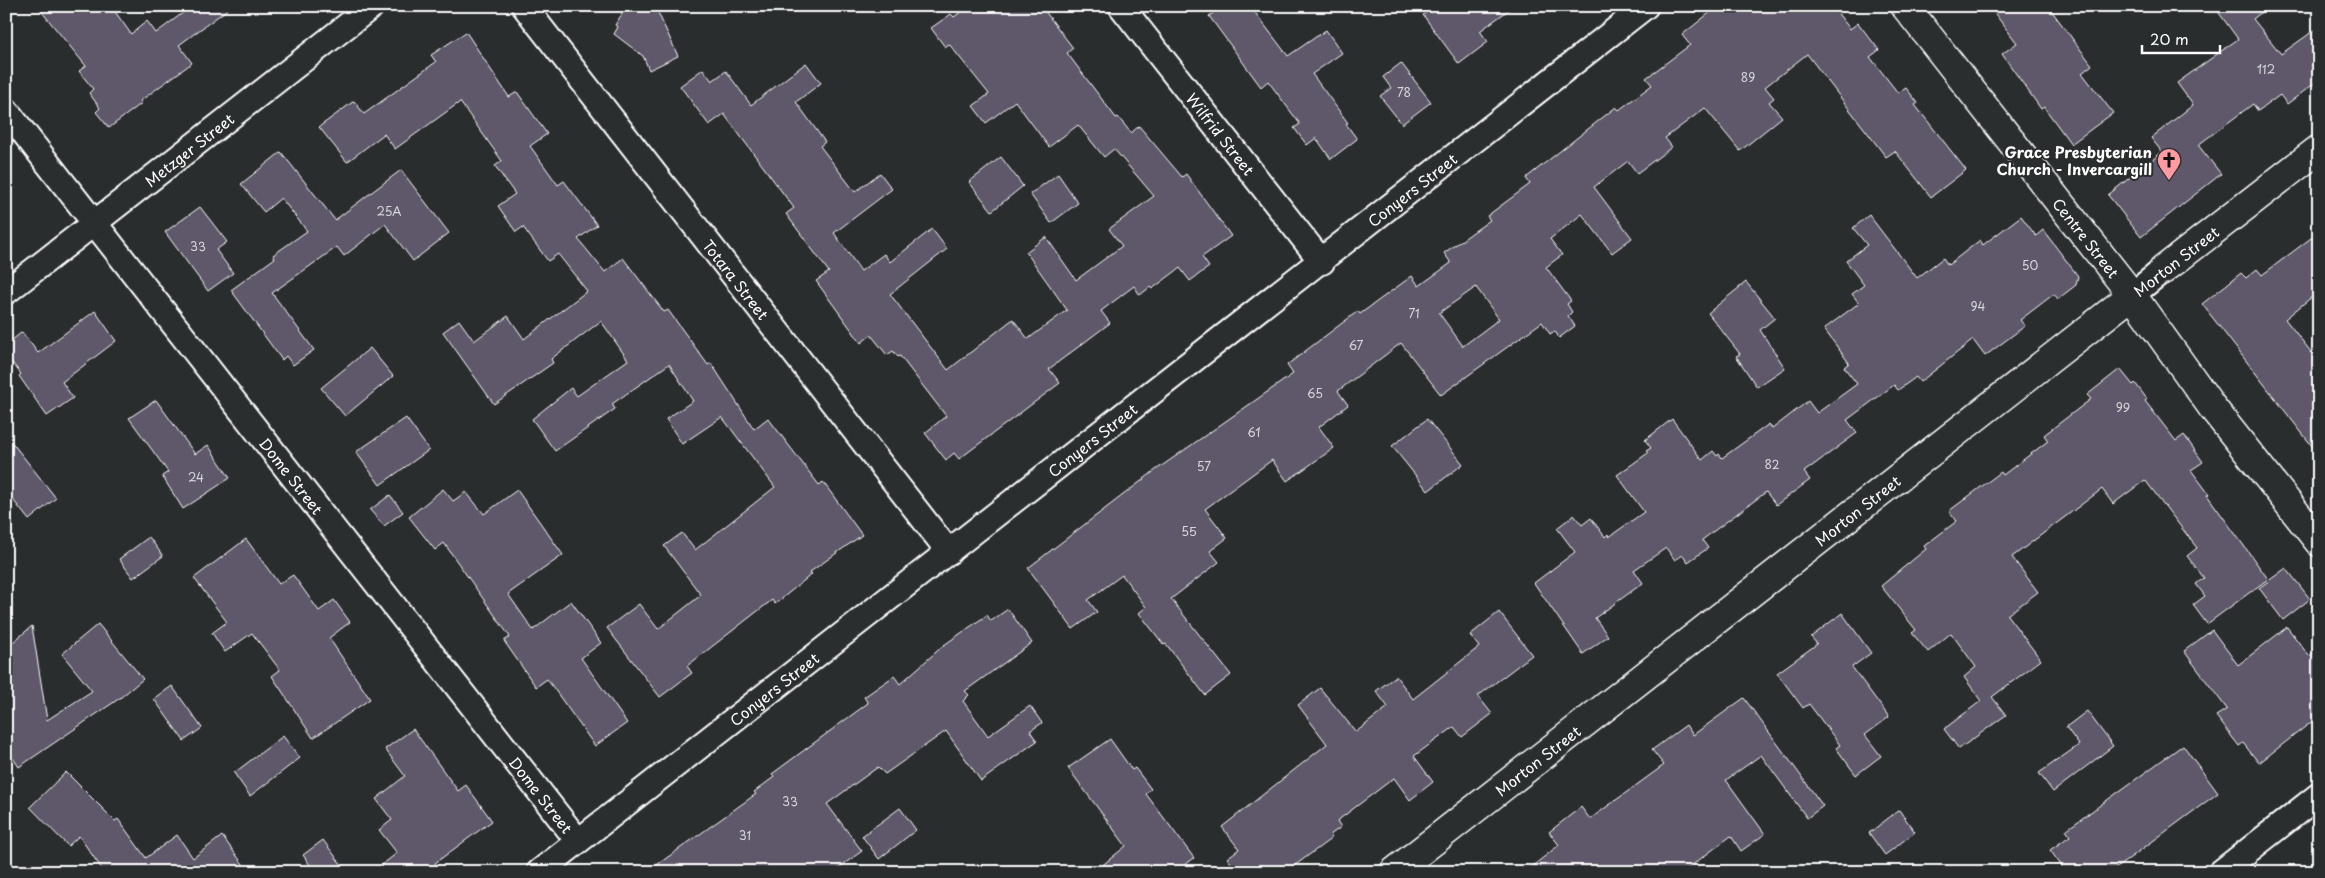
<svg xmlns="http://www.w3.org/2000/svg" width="2325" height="878" viewBox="0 0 2325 878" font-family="'Playpen Sans',sans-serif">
  <rect width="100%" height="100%" fill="#2a2d2e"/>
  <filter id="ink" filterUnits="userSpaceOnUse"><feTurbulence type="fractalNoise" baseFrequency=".02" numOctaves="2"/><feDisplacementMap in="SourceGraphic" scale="10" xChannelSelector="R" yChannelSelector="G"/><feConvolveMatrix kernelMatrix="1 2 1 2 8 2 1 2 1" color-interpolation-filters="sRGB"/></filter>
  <g filter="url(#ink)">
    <g fill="#5e596a" stroke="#fff" fill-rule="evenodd">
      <polygon points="37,6 111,6 131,34 147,21 156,33 192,6 232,6 179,45 192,63 140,101 142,103 109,128 96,112 100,108 89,93 93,89 79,71 86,66"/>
      <polygon points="627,6 655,6 678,56 649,70 643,56 614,34 618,27 615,25"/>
      <polygon points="969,6 1041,6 1073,48 1067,53 1116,118 1118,117 1131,133 1139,126 1182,177 1186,174 1231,236 1202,257 1209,267 1190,281 1180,268 1152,289 1150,287 1140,295 1134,286 1101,311 1110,323 1049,369 1060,383 959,459 954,453 946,460 925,433 946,416 900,356 898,357 893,351 887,355 871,335 861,343 816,281 829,272 786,214 794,208 724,114 709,125 680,86 703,69 712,81 726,71 751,105 806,63 821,83 796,102 825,142 820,146 855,192 880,173 892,189 834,233 861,271 884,254 890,262 932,229 947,249 890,294 948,370 1013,319 1028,339 1067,310 1026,252 1046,237 1076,280 1122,246 1109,229 1154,196 1114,149 1104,157 1078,125 1049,147 1015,101 986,123 973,106 989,94 949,44 945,47 931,28 951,14 954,17"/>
      <polygon points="1223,6 1250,6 1288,56 1326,30 1342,53 1312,74 1348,123 1346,124 1357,139 1331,159 1316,138 1307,145 1294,128 1300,124 1268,81 1261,87 1209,16"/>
      <polygon points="1435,6 1514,6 1480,31 1488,42 1459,64 1423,15"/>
      <path d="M1718,6H1832L1850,29L1858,23L1879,50L1870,57L1898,93L1906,88L1918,103L1915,105L1966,170L1931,197L1895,151L1886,157L1807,54L1765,87L1774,98L1769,102L1782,117L1740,151L1705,108L1665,138L1672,147L1637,173L1628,161L1594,187L1632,238L1612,253L1582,214L1550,239L1562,255L1546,267L1571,301L1567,304L1572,312L1568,316L1575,326L1559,338L1555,331L1550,334L1542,322L1441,395L1401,343L1338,391L1348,405L1319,427L1334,448L1287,481L1272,460L1205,509L1227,538L1210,551L1219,562L1171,599L1231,675L1205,695L1166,644L1164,645L1139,613L1146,607L1122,575L1088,600L1097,612L1073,629L1028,568L1153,472L1293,374L1287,365L1358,311L1360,314L1412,276L1419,286L1451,263L1444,253L1490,220L1487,216L1530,184L1526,178L1616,107L1619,110L1652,85L1646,78L1690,45L1682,35ZM1476,287L1499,319L1463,346L1439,313Z"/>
      <polygon points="1989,6 2048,6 2092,65 2082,73 2113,113 2071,144 2044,107 2041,109 2002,54 2017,43"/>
      <polygon points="2214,6 2269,6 2253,19 2281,54 2319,27 2319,80 2287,104 2280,95 2258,111 2253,104 2198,145 2221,174 2141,237 2108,195 2162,152 2151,138 2193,105 2177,83 2238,39"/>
      <polygon points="466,32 509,97 517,92 547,134 530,146 558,185 564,181 597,225 578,239 605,272 623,258 664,312 668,310 708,365 711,363 754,429 768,418 819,485 823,482 862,535 810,572 812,574 775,604 772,600 687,666 692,673 660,697 607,628 639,604 658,629 701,595 664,546 682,533 695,550 775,487 722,417 682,444 666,419 693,401 669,364 612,404 615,409 555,451 532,419 571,388 577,396 628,360 601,321 551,359 553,363 494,404 443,332 459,320 474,341 508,316 524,339 587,291 558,254 548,261 523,227 516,232 498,206 515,194 495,166 502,161 460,102 395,149 384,134 347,162 319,127 354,101 364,114 436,62 431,55"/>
      <polygon points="1401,63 1431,102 1402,124 1380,96 1391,88 1383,77"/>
      <polygon points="281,152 335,220 401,170 449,233 413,261 385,224 344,256 337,247 272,293 314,350 293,365 286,356 282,360 231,290 275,258 273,255 307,231 281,198 264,212 241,184"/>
      <polygon points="1001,157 1023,186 992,211 969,182"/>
      <polygon points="1058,174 1078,203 1051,223 1030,194"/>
      <polygon points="200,207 227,242 216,250 233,273 208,291 165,232"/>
      <polygon points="1869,215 1917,278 1943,258 1948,265 1980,240 1983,245 2021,216 2036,236 2043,230 2078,276 2076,285 2058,299 2054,294 2020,320 2025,326 1985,356 1973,340 1920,382 1916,377 1898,390 1894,385 1847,420 1857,433 1804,472 1810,480 1776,505 1766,492 1702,540 1708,548 1688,562 1683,555 1675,560 1666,548 1634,570 1643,583 1595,618 1608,636 1583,654 1534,583 1575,552 1557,528 1574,515 1582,525 1591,518 1605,537 1608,534 1609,537 1644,512 1617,475 1648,453 1646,451 1651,448 1645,440 1672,419 1702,460 1713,451 1717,456 1719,454 1722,458 1769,424 1772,429 1808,401 1817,413 1857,384 1844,367 1849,363 1824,329 1859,303 1852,294 1864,285 1846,261 1867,245 1853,228"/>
      <polygon points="2319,232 2319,291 2285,319 2319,362 2319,455 2202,304 2241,273 2246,278 2257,269 2262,275"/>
      <polygon points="1746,282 1775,318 1760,330 1785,368 1757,387 1736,356 1740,354 1708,313"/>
      <polygon points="95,311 116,341 62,382 73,398 47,416 19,376 21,374 6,355 6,345 22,332 38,353"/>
      <polygon points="370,348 393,376 345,416 321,388"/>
      <polygon points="2120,369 2133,385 2135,383 2147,399 2145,401 2176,441 2184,435 2203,462 2191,470 2209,494 2207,495 2268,579 2207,624 2193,605 2205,596 2196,584 2204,578 2187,556 2197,548 2145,480 2113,504 2102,489 2012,557 2038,592 2007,615 2041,660 1992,697 2006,715 1959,749 1944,729 1981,701 1964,677 1976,667 1951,633 1928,652 1912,633 1916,630 1881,586 1926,549 1924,546 1957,521 1949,511 2001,472 2003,475 2048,441 2044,435 2091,399 2087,395"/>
      <polygon points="156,400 195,454 208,445 230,478 183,509 162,476 168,472 129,418"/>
      <polygon points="406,418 429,450 380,485 356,452"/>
      <polygon points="1427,419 1463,464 1428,491 1392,446"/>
      <polygon points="6,435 56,498 29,520 6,491"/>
      <polygon points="443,489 453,501 466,492 484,514 517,490 563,555 508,594 533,630 571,601 601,643 581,658 627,723 595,746 547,679 536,687 504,641 510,637 444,543 435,550 409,517"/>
      <polygon points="390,495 403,512 384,526 370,510"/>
      <polygon points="149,537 163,556 133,578 119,559"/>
      <polygon points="246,539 279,584 293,575 319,611 334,600 350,622 329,638 370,699 313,738 272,676 280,670 252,633 225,652 212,633 227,622 194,578"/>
      <polygon points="2286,568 2310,599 2283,620 2259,588"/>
      <polygon points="1008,609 1032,643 965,691 969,695 963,701 988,736 1030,706 1042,723 1030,731 1037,741 981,781 946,731 885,774 878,767 827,804 862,851 833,872 647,872 756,794 754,792 774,777 772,774 868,703 864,697 894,676 900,684 944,645 987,615 991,621"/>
      <polygon points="1499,612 1532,655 1478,696 1492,714 1462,737 1454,727 1414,756 1433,782 1410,800 1394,778 1337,821 1341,827 1330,835 1332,838 1286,872 1238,872 1227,858 1239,849 1222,827 1327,744 1298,705 1320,688 1356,732 1388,707 1376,691 1396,676 1413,699 1479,647 1470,635"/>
      <polygon points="1842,613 1871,653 1852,667 1889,717 1865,735 1881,756 1856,775 1836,748 1840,745 1809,704 1803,708 1777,673 1817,644 1811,637"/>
      <polygon points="98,624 143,679 120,698 19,767 6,748 6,648 32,626 47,720 92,691 62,654"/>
      <polygon points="2287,627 2309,656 2319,649 2319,716 2259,763 2243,743 2239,746 2216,716 2227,709 2184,651 2212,630 2238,665"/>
      <polygon points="172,686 202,728 184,741 154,699"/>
      <polygon points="1744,698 1823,806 1807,818 1761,755 1726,780 1765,834 1741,851 1731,836 1683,872 1525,872 1559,845 1549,832 1581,807 1590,819 1664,765 1652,750 1686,725 1693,735"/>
      <polygon points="2087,711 2113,746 2053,792 2039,773 2079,745 2066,727"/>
      <polygon points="413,729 458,791 466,785 492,821 435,863 442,872 373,872 397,853 379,830 392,820 376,799 405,776 385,749"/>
      <polygon points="283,736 300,758 250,796 234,773"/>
      <polygon points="1110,739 1132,770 1135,768 1151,789 1146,794 1194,858 1176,872 1094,872 1126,846 1068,768"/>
      <polygon points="2183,745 2218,793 2111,872 2066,872 2050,850 2070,836 2066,830"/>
      <polygon points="66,772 115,821 118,819 146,858 177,835 193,858 222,836 249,872 104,872 79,836 68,846 30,807"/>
      <polygon points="900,808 916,830 879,859 862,836"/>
      <polygon points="1899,810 1915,832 1885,855 1869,833"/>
      <polygon points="323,840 347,872 315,872 303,855"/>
    </g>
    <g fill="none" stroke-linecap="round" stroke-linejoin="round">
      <g stroke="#fff" stroke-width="28">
        <g id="street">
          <path id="s1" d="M524,6L949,552"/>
          <path id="s2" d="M1121,6L1322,262"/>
          <path id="s3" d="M6,110L578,841"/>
          <path id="s4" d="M6,292L372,6"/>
          <polyline points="2132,295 2163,270"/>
          <path id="s5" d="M539,872L1646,6"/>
          <polyline points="2221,872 2319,795"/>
        </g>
      </g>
      <g stroke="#fff" stroke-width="31">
        <g id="secondary">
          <path id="s6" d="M1905,6L2132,295L2212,407L2319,542"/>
          <polyline points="2163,270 2319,149"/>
          <path id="s7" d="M1394,872L2132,295"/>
        </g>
      </g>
      <use href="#street" stroke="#2a2d2e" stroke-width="24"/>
      <use href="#secondary" stroke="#2a2d2e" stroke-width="28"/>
    </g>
  </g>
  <defs>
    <g id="church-pin" transform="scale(1.25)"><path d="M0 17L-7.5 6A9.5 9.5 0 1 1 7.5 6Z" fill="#ff9aa2" stroke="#2a2d2e"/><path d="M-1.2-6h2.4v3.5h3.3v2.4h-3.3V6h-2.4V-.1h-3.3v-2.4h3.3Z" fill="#111"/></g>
  </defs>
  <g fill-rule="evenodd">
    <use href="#church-pin" x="2169" y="160"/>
  </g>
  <g text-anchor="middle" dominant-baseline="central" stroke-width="4" stroke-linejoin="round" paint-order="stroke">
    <g font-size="12" fill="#d7d6da">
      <text x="2266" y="69">112</text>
      <text x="1748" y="77">89</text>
      <text x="1404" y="92">78</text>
      <text x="389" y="211">25A</text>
      <text x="198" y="246">33</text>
      <text x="2030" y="265">50</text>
      <text x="1978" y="306">94</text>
      <text x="1414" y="313">71</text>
      <text x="1356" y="345">67</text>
      <text x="1315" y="393">65</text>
      <text x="2123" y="407">99</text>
      <text x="1254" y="432">61</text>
      <text x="1772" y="464">82</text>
      <text x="1204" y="466">57</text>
      <text x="196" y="477">24</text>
      <text x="1189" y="531">55</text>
      <text x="790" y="801">33</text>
      <text x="745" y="835">31</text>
    </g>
    <g font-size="15" fill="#fff" stroke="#2a2d2e">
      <text stroke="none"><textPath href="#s2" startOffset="162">Wilfrid Street</textPath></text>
      <text stroke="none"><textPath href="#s4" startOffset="232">Metzger Street</textPath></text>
      <text stroke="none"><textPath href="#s5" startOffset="1108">Conyers Street</textPath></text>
      <text stroke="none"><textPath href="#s6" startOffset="294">Centre Street</textPath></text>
      <text transform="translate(2176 261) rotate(-38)">Morton Street</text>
      <text stroke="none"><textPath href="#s1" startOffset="346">Totara Street</textPath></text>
      <text stroke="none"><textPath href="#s5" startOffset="702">Conyers Street</textPath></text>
      <text stroke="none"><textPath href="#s3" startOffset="464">Dome Street</textPath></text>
      <text stroke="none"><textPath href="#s7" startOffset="588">Morton Street</textPath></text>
      <text stroke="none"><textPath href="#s5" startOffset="298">Conyers Street</textPath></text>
      <text stroke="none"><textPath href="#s7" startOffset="182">Morton Street</textPath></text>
      <text stroke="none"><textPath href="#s3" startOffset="869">Dome Street</textPath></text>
    </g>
    <g font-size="15" font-weight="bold" fill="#fff" stroke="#2a2d2e" text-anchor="end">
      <text x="2152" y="151">Grace Presbyterian<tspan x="2152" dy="17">Church - Invercargill</tspan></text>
    </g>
  </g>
  <rect width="2325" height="878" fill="none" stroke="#2a2d2e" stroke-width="25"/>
  <rect x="12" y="12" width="2300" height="853" fill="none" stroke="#fff" stroke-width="2" filter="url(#ink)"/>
  <path d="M2142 45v8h78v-8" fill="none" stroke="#ffffff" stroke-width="2.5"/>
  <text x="2150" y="45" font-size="15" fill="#ffffff" stroke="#2a2d2e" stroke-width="4" paint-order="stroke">20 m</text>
</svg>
